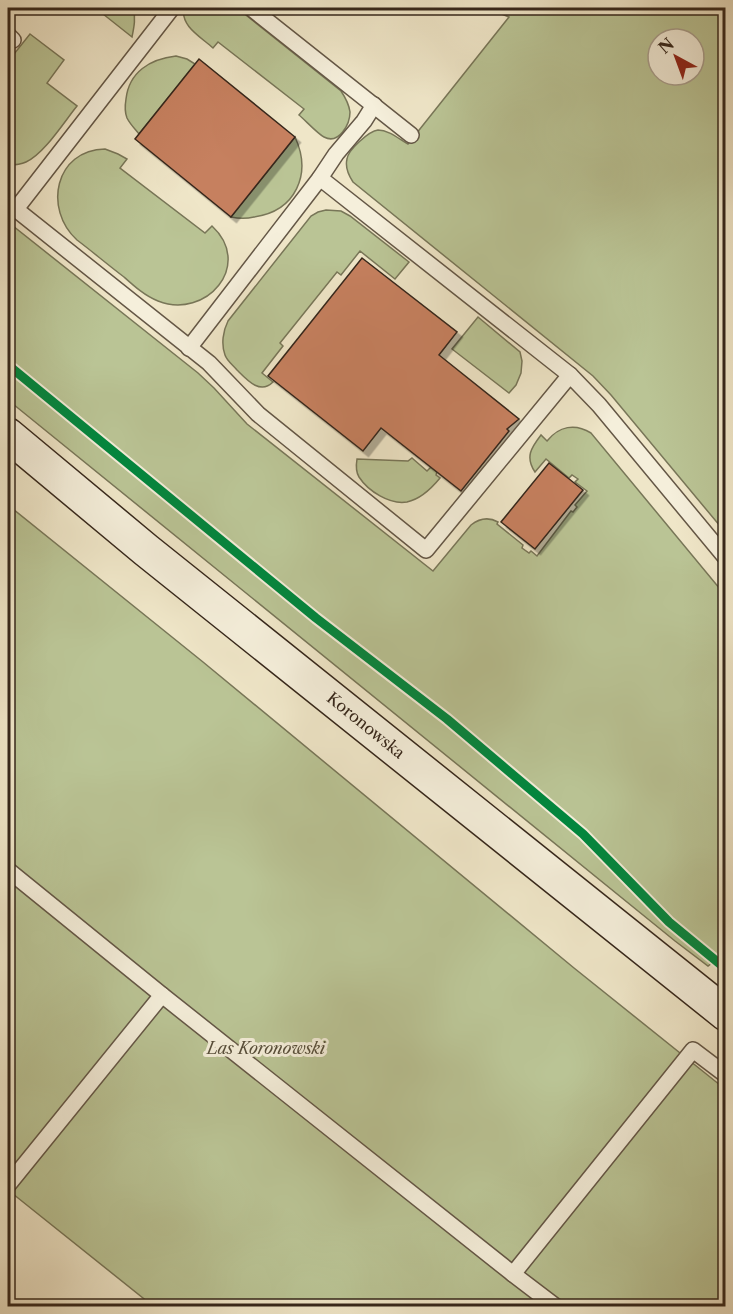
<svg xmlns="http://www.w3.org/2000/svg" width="733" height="1314" viewBox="0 0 733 1314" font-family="'Libre Caslon Text',serif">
  <defs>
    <filter id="shadow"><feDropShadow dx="5.5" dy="5.5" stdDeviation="0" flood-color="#0004"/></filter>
  </defs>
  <rect width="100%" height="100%" fill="#efe6c8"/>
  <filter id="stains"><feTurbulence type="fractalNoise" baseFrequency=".00333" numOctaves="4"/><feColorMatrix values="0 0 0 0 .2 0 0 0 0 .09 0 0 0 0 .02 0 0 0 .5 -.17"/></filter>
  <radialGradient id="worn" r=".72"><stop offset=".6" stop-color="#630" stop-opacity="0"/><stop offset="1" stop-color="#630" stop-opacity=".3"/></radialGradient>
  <g fill="#bac495" stroke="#787658" stroke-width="1.5" fill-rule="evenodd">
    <path d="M108,8H133C136,18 134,27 132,37L103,14Z"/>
    <path d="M184,8H237L341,91C345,97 349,104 350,112C350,124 339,145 324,137C318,134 305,120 299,115L304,109L218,42L213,48C201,37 180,26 184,8Z"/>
    <path d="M487,8H725V532L611,395L593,376L353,182C349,176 345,167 347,159C348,150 369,131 378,130C389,130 399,139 408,144L509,17ZM658,39H694V75H658Z"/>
    <path d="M30,34L64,60L47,83L77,106C64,122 44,154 26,162C20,165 14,165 8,165V58L10,59Z"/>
    <path d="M176,56L187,59L195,64L139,134C135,129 130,124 127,118C125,113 125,105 126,99C129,72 150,59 176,56Z"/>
    <path d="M295,137C312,174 296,211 254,217C246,219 240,219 231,217Z"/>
    <path d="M105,149L118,154L127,159L120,168L205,233L212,226C254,265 206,320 158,301C145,296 134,286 124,277C108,265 93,252 77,240C43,209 55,150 105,149Z"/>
    <path d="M326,210L341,211L350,216L409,262L395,279L360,251L341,275L337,272L280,343L283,346L262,373L273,382C260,395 247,380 237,370C233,365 227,361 225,355C221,344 223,331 228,321L311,216L318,212Z"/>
    <path d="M8,222L198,373L214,388L247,424L433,571L471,525C480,518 489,517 498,522L497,524L523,545L522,548L529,553L531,551L537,556L571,511L573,512L577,507L575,505L587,491L575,482L578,479L572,475L569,478L546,459L535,472C525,457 531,448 541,435L547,441C559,426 575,423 591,433L725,595V953L708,966L675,941L8,400Z"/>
    <polygon points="478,317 520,352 522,361 521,373 516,385 509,393 452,349"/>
    <path d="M412,458L427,471L431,467L437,472L436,475L440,478C431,489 421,499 407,502C390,505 368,491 359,477C356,472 356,465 357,459L408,461Z"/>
    <polygon points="8,505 203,662 574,968 725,1089 725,1306 153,1306 8,1190"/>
  </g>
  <g fill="#c6805f" stroke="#36271b" stroke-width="1.5" filter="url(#shadow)">
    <polygon points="199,59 295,137 231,217 135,139"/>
    <polygon points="362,258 457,332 439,355 519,419 507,429 509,431 461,491 381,428 363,451 268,376"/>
    <polygon points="549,463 583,490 535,549 501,522"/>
  </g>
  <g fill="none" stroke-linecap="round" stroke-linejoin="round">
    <g stroke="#645746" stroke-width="18">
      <g id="lane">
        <polyline points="251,8 411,135"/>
        <polyline points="8,35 13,40"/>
        <polyline points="320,178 336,154 364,121 374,105"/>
        <polyline points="8,203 209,363 258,414 426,550 570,375 599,405 726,558"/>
        <polyline points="16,209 172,8"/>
        <polyline points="189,348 320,178 570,375"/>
        <polyline points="8,870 162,995 513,1274"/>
        <polyline points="8,1185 162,995"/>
        <polyline points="555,1306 513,1274 693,1050 726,1075"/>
      </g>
    </g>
    <g stroke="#36271b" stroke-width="36">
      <polyline id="secondary" points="8,435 146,550 726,1014"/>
    </g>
    <use href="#lane" stroke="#f5efdb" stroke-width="15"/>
    <use href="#secondary" stroke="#f5efdb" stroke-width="33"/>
    <g stroke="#f5efdb" stroke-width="13">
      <polyline id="cycleway" points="8,365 316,618 447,719 583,834 669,922 726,969"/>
    </g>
    <use href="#cycleway" stroke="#00873e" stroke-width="9"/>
  </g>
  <g text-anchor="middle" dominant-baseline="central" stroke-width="6" stroke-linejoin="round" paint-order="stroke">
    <g font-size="16" fill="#36271b" stroke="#f5efdb">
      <text transform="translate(366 725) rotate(39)">Koronowska</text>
    </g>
    <g font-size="16" font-style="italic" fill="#574e3a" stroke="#f5efdb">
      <text x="266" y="1048">Las Koronowski</text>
    </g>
  </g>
  <rect width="733" height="1314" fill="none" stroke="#efe6c8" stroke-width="30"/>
  <rect x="9" y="9" width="715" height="1296" fill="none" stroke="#36271b" stroke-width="3"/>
  <rect x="15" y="15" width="703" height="1284" fill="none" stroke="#36271b" stroke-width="1.5"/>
  <g transform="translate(676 57) rotate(319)"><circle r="28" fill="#f5efdb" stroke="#a99f8e" stroke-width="1.5"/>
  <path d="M0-4.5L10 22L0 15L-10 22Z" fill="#8f2418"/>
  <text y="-9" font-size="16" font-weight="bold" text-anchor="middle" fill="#36271b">N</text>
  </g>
  <rect width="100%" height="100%" filter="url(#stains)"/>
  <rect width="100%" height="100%" fill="url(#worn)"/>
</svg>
